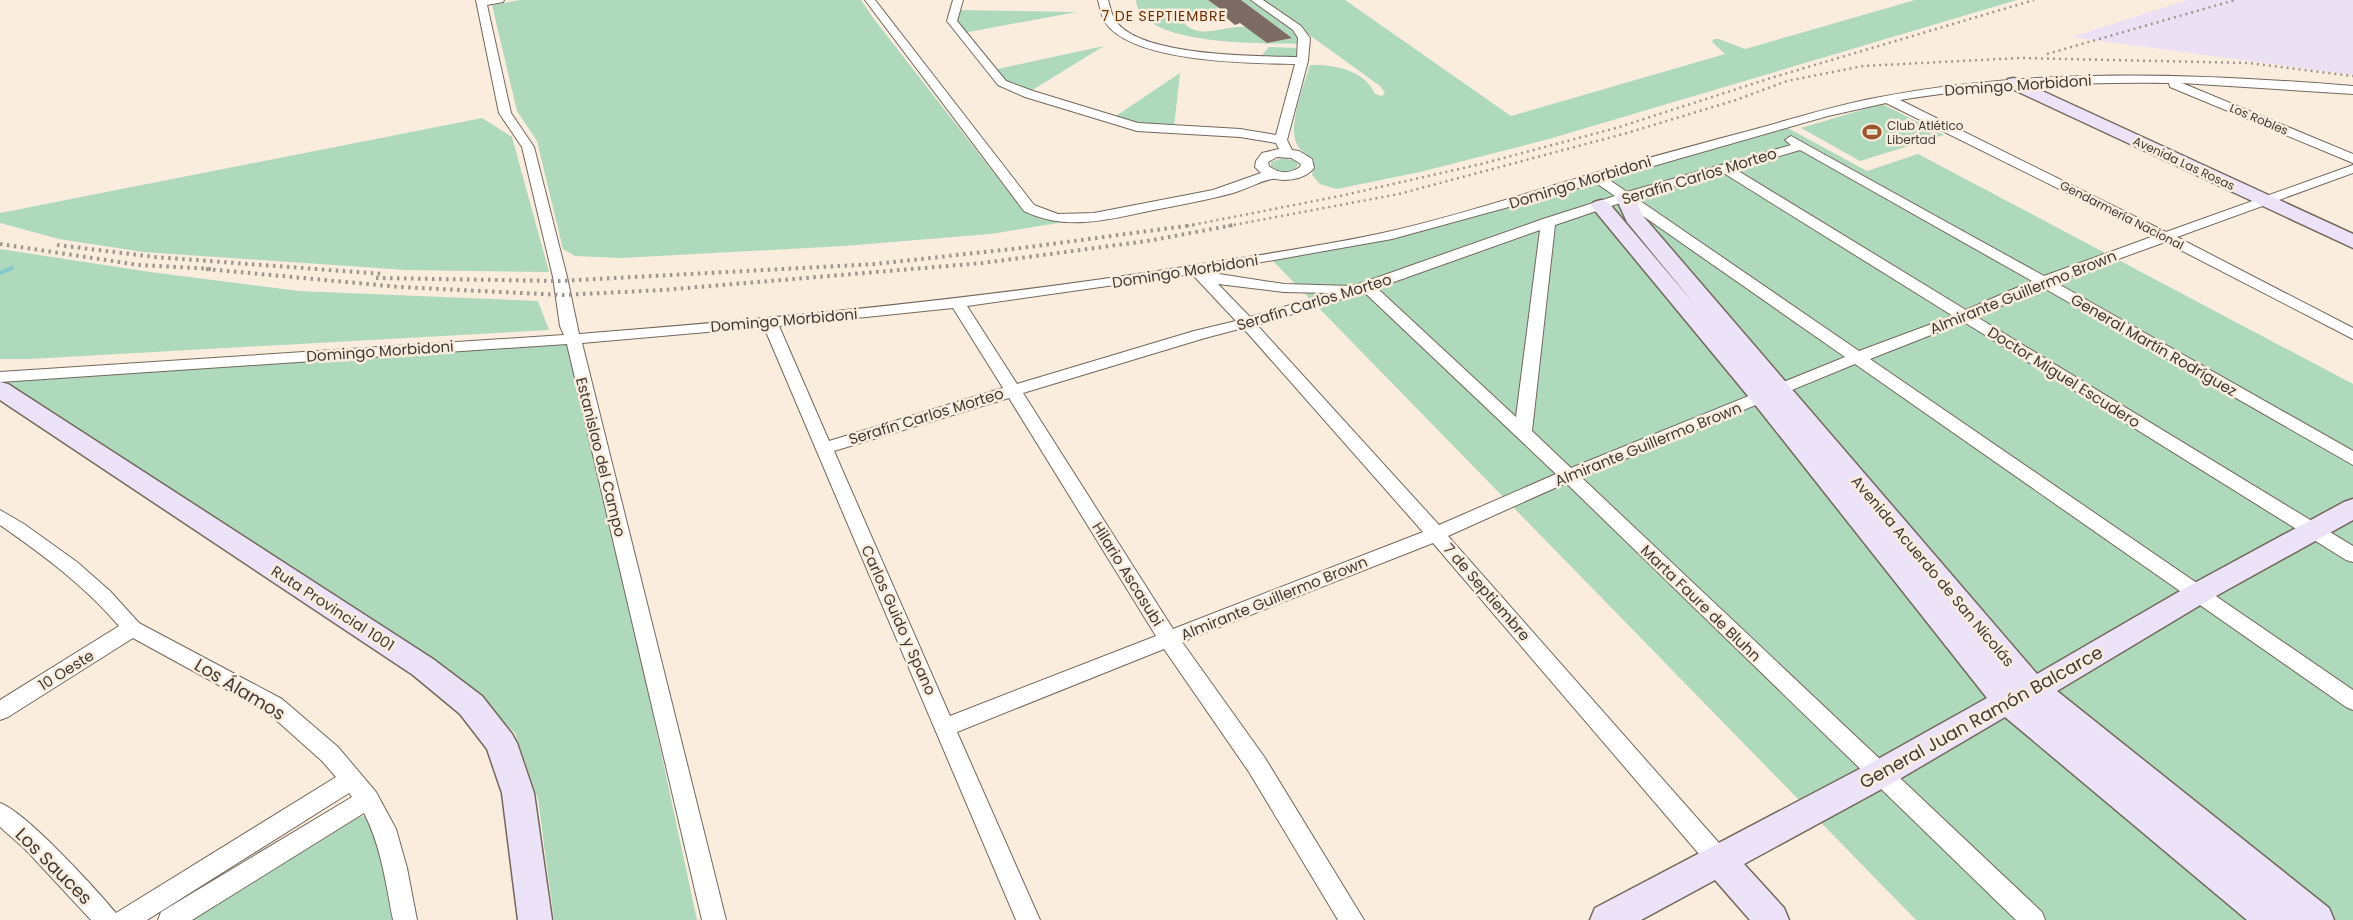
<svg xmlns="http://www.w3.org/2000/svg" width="2353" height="920" viewBox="0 0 2353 920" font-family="Poppins,sans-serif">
  <rect width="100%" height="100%" fill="#faedde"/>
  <polygon fill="#ece0f4" points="2187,0 2353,0 2353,75 2072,37"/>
  <g fill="#aed9bc">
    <polygon points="520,0 861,0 874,19 1024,212 1044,219 1065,222 990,234 844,246 621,258 575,256 563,249 537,141 517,111 492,5"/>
    <path d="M1136,0H1208L1218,8L1187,18L1185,24C1199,40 1227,25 1245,27C1251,28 1261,39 1267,43L1292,38L1241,0H1251L1293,30L1299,37L1300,44C1267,43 1139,47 1136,0Z"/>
    <path d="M1261,0H1345L1511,116L1725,54L1712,42L1714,39H1719L1745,49L1915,0H2017L1549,139L1420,172L1337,189L1320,184L1312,175L1314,160C1308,156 1300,151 1297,144C1287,128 1305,82 1310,65C1334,64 1365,70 1375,94L1382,96L1385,93L1380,86Z"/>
    <polygon points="956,10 1077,12 963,33 954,21"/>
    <polygon points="1104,46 1029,92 1005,82 993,70"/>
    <polygon points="1269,47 1299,48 1295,57 1291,59 1261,56"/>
    <polygon points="1180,73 1174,127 1139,125 1113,118"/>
    <polygon points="1882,104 1944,135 1860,161 1801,128"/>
    <polygon points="482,118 512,137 549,272 406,270 143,252 59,239 0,223 0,213"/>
    <polygon points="1784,126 1867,171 1918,154 2353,384 2353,920 1916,920 1270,258 1387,236"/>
    <path d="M1283,158L1296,161L1298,165C1292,174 1279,172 1271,166V162Z"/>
    <polygon points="0,249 150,272 299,291 538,301 549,330 30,359 0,359"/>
    <polygon points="568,344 638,645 697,920 554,920 538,799 515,733 461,683 132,466 0,382 0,380"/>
    <polygon points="369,816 384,871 392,920 182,920 348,817"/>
  </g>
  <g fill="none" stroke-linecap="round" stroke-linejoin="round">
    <polyline stroke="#85c8cd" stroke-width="4" points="0,273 12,268"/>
  </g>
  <polygon fill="#7d6c65" points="1208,0 1241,0 1292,38 1267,43 1240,23 1235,25 1219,12 1223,11"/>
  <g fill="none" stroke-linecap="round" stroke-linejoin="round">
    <g stroke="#73685b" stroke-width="2">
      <g id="street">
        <path d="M476,0H504L503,2L487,5L511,113L534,147L567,277L579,334C784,318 987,298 1190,266C1253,256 1316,247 1378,234C1451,218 1524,194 1595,173C1647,158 1700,144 1752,130C1793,119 1833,106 1875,98C2032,67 2194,73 2353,86V94L2182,83L2353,154V163L2170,87L2169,83C2079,82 1989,85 1900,100L2166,232L2353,165V173L2177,237L2353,328V339L2165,242L2055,282L2353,451V465L2042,287L1977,317L2353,546V562L2346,560L1964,322L1870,359L2353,690V710L2346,707L1855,364L1581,477L2042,912L2045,920H2016L1566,483L1448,536L1727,852L1731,860L1727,868L1719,871L1711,868L1433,543L1182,642L1265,758L1364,920H1338L1249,772L1164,649L957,732L1040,920H1016L764,327L582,343L726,920H702L567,344L0,382V372L564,335L560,326L553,277L522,147L499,113ZM1886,103L2154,236L2044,276L1791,136L1785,140L1791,145L1627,192L1608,179L1828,116ZM1800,150L2032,281L1966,310L1735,169ZM1722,172L1953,316L1859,351L1636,198ZM1596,183L1615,196L1543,219L1353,286L1284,284L1206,272L1392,239ZM1623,202L1845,357L1571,468L1532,431L1555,225ZM1540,230L1516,417L1377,288ZM1192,274L1236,321L1194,331L1017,384L967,306ZM1218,284L1284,292L1331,293L1250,317ZM1364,292L1556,474L1439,525L1257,325ZM953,308L1003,388L829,441L779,326ZM1243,328L1423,532L1173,629L1023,393L1205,338ZM1009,398L1156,636L950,716L834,451Z"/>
        <path d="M865,0H875L1034,205L1058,214L1094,213L1213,190L1261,173L1255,167L1256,161L1262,153L1279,149L1276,143L1240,137L1137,131L1025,97L998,85L947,21L953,0H963L957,21L1006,81L1033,91L1138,123L1240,129L1276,135L1295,64C1250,63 1132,63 1105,22C1101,16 1100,7 1098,0H1108C1110,6 1111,13 1114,18C1134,57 1258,56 1297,57L1298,38L1293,30L1251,0H1263L1301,26L1310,38L1308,61L1287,140L1292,150L1299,151L1312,159L1314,168C1307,177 1294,180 1283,180C1279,180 1275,178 1272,179C1260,181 1245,190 1233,193C1207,200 1180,205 1154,210C1110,219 1067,232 1024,211ZM1277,157L1291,158L1301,164L1300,167C1290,174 1278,174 1269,166L1268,162Z"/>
        <path d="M0,510L24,524L77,562L110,591L139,623L282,699L338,747L376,792L396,829L407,868L417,920H393C386,884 381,846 364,813L192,920H158L161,912L352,797L349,793L147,920H91L26,850L0,827V803C26,812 96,889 116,913L336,777L322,761L266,711L133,638L8,717L0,720V700L119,626C85,586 43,555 0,525Z"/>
      </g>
    </g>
    <g stroke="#73685b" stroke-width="3">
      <g id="secondary">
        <polygon points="2014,78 2353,234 2353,248 2008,87 2006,83 2008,79"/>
        <polygon points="1626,192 1633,194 1643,216 2037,674 2187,587 2344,502 2353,499 2353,520 2207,601 2057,691 2329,908 2334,920 2247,920 2005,717 1891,784 1744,864 1784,908 1789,920 1750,920 1715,880 1641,920 1590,920 1595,908 1869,764 1987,698 1753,402 1591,206 1594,202 1601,200 1608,202 1696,306 1627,222 1616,198 1619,194"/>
        <polygon points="0,382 8,384 433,659 482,696 512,734 517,743 534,793 552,920 518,920 502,793 487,749 460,714 413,675 0,400"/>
      </g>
    </g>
    <use href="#street" fill="#fff" fill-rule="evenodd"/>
    <use href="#secondary" fill="#ece3f9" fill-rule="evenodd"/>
    <g stroke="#9f968c" stroke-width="2.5" stroke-dasharray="2 4" stroke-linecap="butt">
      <polyline points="2047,54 2235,0"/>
      <polyline points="1187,226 1340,196 1481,164 1616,128 1774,77 2034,0"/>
      <polyline points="1228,226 1399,194 1627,133 1736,100 1787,81 1863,66 2020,58 2249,63 2353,76"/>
    </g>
    <g stroke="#9f968c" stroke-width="4" stroke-dasharray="2.5 4.5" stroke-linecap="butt">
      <polyline points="0,244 139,265 213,269"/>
      <polyline points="57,245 155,257 383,274"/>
      <polyline points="206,269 400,287 562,295 663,290 983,263 1147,241 1234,225"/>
      <polyline points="376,278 560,281 876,264 1029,247 1193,225"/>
    </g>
  </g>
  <defs>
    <g id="stadium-bare" transform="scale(1.5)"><path d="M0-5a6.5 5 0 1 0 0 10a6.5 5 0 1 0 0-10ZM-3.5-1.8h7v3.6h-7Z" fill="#9d572c" stroke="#faedde" stroke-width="2.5" paint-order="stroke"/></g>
  </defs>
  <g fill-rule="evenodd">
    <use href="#stadium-bare" x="1872" y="132"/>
  </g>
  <g text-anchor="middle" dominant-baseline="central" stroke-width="5" stroke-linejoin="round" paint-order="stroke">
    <g font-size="12" fill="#413b36" stroke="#faedde">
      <text transform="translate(2259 119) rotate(23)">Los Robles</text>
      <text transform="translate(2184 163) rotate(25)">Avenida Las Rosas</text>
      <text transform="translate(2122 215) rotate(27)">Gendarmería Nacional</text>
    </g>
    <g font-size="12" fill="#413b36" stroke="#faedde" text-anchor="start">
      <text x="1887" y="125">Club Atlético<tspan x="1887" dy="14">Libertad</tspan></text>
    </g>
    <g font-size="14" letter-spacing="1" fill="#6b2f01" stroke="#faedde">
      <text x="1164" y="16">7 DE SEPTIEMBRE</text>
    </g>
    <g font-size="15" fill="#413b36" stroke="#faedde">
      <text transform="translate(2018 85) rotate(-4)">Domingo Morbidoni</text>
      <text transform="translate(1699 176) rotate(-17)">Serafín Carlos Morteo</text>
      <text transform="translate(1580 182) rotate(-17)">Domingo Morbidoni</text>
      <text transform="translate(1185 271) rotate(-9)">Domingo Morbidoni</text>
      <text transform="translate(2023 292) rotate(-22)">Almirante Guillermo Brown</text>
      <text transform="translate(1314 302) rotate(-17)">Serafín Carlos Morteo</text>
      <text transform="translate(784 320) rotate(-5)">Domingo Morbidoni</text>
      <text transform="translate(2154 345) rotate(30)">General Martín Rodríguez</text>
      <text transform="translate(380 351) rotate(-4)">Domingo Morbidoni</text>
      <text transform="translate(2064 377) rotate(32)">Doctor Miguel Escudero</text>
      <text transform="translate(926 416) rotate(-17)">Serafín Carlos Morteo</text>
      <text transform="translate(1648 444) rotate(-22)">Almirante Guillermo Brown</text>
      <text transform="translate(601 457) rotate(76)">Estanislao del Campo</text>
      <text transform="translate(1933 571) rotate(50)">Avenida Acuerdo de San Nicolás</text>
      <text transform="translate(1128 574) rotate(58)">Hilario Ascasubi</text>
      <text transform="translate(1487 592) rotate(49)">7 de Septiembre</text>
      <text transform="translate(1274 598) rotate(-22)">Almirante Guillermo Brown</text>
      <text transform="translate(1701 603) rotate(44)">Marta Faure de Bluhn</text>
      <text transform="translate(333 608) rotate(33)">Ruta Provincial 1001</text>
      <text transform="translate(899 620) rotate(66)">Carlos Guido y Spano</text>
      <text transform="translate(66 670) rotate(-32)">10 Oeste</text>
    </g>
    <g font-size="18" fill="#413b36" stroke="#faedde">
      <text transform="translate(240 689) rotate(31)">Los Álamos</text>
      <text transform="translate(1981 717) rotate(-29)">General Juan Ramón Balcarce</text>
      <text transform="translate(54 866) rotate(45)">Los Sauces</text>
    </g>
  </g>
</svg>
